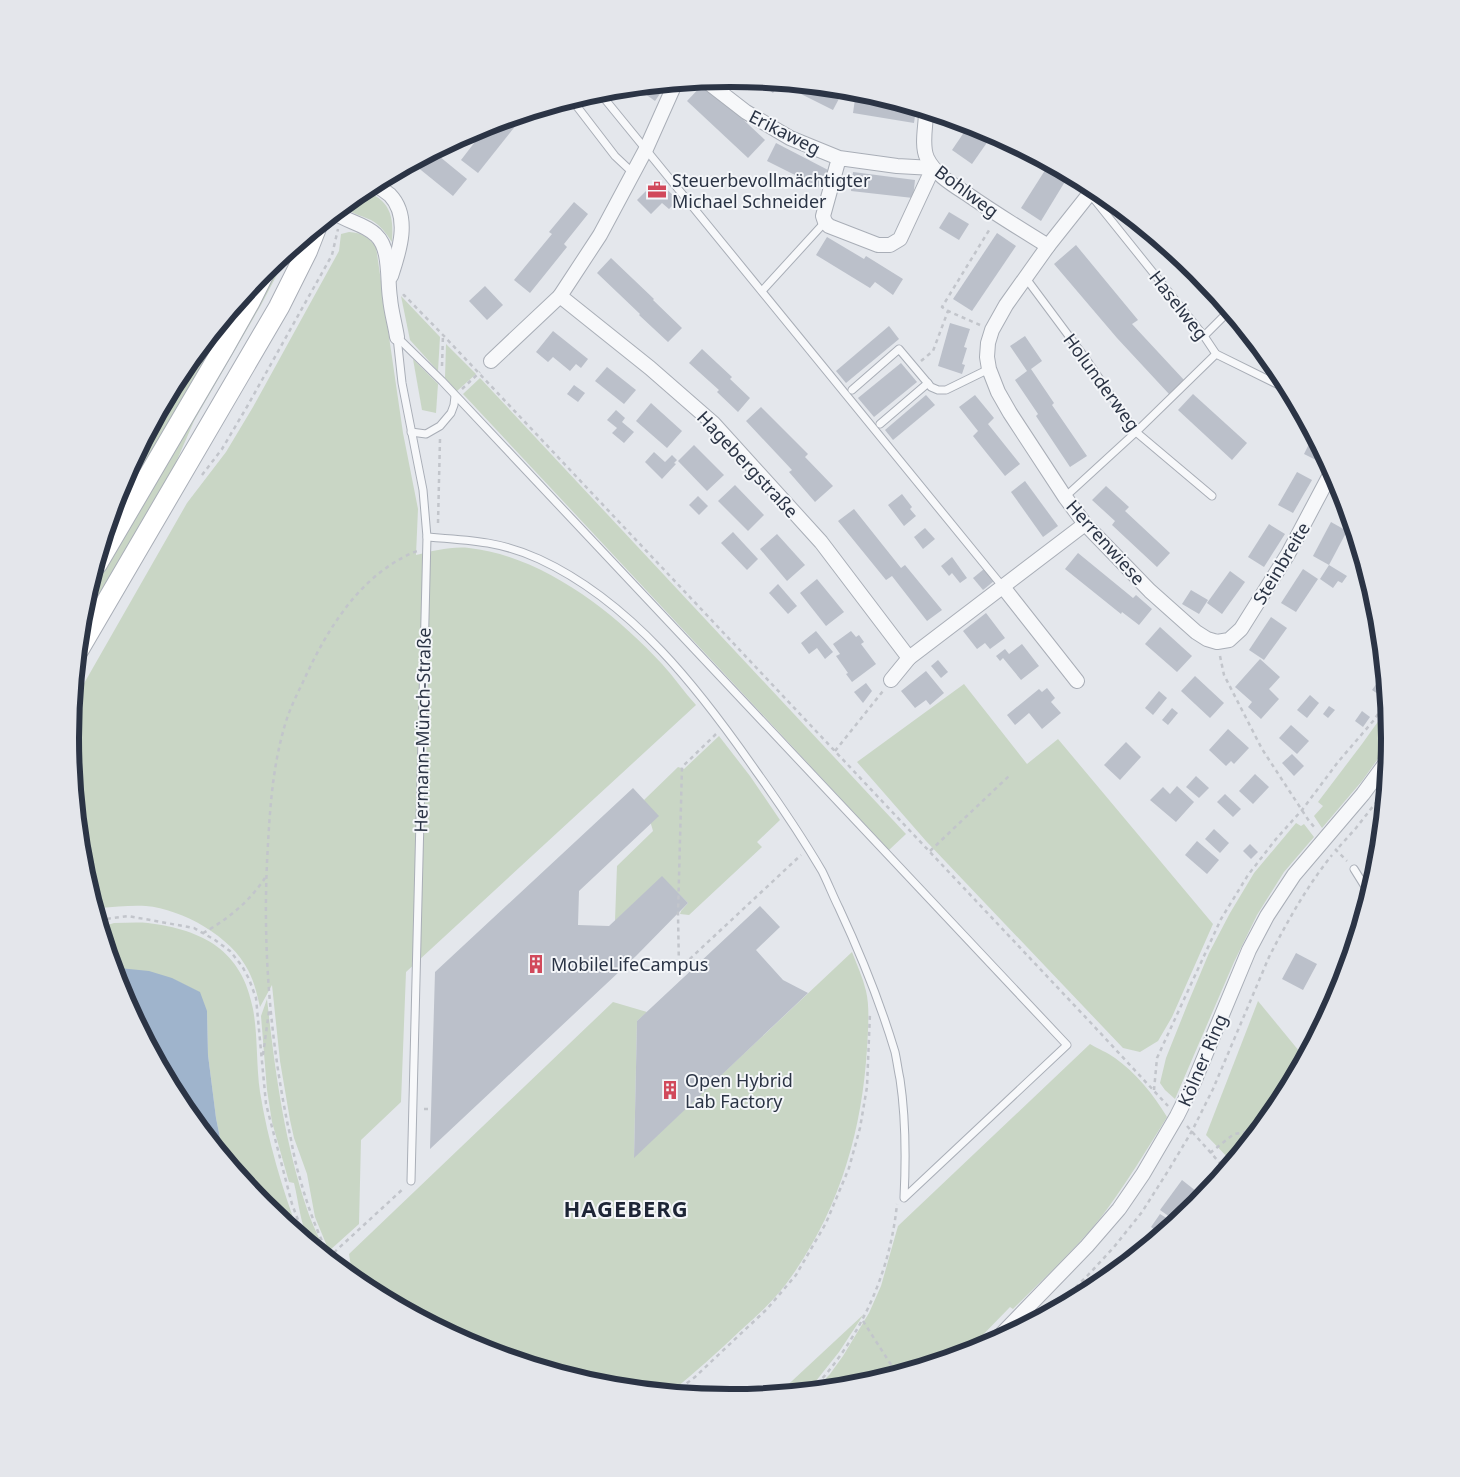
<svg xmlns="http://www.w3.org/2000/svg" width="1460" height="1477" viewBox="0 0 1460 1477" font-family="'Noto Sans',sans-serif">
  <rect width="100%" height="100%" fill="#e4e7ec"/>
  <g fill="#c9d6c5">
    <path d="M363,190C390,200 394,215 392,242C386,233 380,225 371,220C363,216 354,215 348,209L351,200Z"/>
    <path d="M349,232C362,233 368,237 376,247L403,433L418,509L416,555C433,551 452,546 469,548C542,556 613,611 662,664C674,677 684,692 696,705L406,972L401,1102L361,1140L359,1224L329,1251L315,1217L307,1174L294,1138L290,1120L280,1061L272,985L260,1007C257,994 254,981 248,970C232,937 182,909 146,906C131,905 115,907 100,908L96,910L83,867L70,738L74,701L187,503L226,452L253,407L339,251L341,234Z"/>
    <polygon points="290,250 261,305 194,421 167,483 81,628 83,609 86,598 231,353 283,256"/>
    <polygon points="401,296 440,337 438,371 410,340"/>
    <polygon points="241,300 108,527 120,486 140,449 199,351"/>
    <polygon points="446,344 476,374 457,391 445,378"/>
    <polygon points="413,359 438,384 436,413 422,410"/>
    <polygon points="480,378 906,834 889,850 463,394"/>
    <polygon points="964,684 1027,764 1058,739 1213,924 1172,1017 1158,1041 1140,1052 1123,1048 926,841 857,762"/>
    <polygon points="1387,709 1390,742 1362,781 1322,828 1314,816 1323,806 1318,802 1362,744"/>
    <polygon points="719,736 750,776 780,820 757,842 762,847 689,915 680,914 681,911 688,903 662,877 615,921 617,866 653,831 644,800 678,767 684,769"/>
    <polygon points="1296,823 1301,826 1304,824 1314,837 1284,872 1257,915 1234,962 1175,1099 1165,1090 1160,1083 1166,1058 1188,1003 1209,953 1230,913 1254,873"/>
    <path d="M114,923C125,923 137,922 148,923C203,930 242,950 253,1009C258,1036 256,1064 260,1092C268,1141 282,1188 299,1234L263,1205L224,1158L216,1118L208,1055L207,1011L119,968L114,970L101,927Z"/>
    <path d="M852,952C857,965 863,978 866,991C870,1007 868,1031 867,1048C862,1133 838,1214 786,1284C773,1301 757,1316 741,1330C718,1352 695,1372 670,1393L601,1386L477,1348L363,1287L353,1279L349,1254L613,1002L647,1012L637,1021L634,1157Z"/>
    <path d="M267,999C275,1071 284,1140 307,1209C312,1224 320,1240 327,1255L325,1256C320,1252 313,1248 310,1242C300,1224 299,1203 294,1183L289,1182L272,1122L267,1090L261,1016Z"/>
    <polygon points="1258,1001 1304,1057 1279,1105 1232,1162 1206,1135"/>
    <path d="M1090,1044C1098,1049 1107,1052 1115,1058C1135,1072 1154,1095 1167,1117C1146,1151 1126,1184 1102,1216C1075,1250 1043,1279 1013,1309L1010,1307L974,1344L977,1348L975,1351L858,1386L815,1390L830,1374L843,1356L869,1313L881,1286L898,1226Z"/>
    <polygon points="864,1314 839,1352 808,1391 778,1394"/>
  </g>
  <polygon fill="#9fb4cc" points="119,968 149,971 172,978 200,992 207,1011 208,1055 216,1118 224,1158 181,1105 120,991 114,970"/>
  <g fill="#bbc0ca">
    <polygon points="757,81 767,82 780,83 773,93"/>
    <polygon points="704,83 765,140 748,158 687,101"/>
    <polygon points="666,85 655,101 637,88 643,87"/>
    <polygon points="796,85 835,89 842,93 833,110 793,90"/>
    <polygon points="856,92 870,94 916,109 914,123 853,113"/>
    <polygon points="518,116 521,119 478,173 461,160 488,125"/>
    <polygon points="969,125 983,129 993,134 972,164 952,150"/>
    <polygon points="776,143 830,171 821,188 767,161"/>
    <polygon points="434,152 467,179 453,196 416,166 422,158"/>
    <polygon points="1049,164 1069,175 1041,221 1021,208"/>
    <polygon points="853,172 915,180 913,198 851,191"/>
    <polygon points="657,180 678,200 669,209 662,203 651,214 637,200"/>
    <polygon points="574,202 588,214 564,244 567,247 530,293 514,280 552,234 549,232"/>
    <polygon points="949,212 969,224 959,240 939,228"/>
    <polygon points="997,233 1016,246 972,311 953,299"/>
    <polygon points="827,237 864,259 866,256 903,279 893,295 875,282 870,288 816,255"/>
    <polygon points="1076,245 1138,320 1132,324 1184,380 1169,394 1117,338 1054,264"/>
    <polygon points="611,258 654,299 653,300 682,328 668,342 639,315 640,314 597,273"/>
    <polygon points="485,286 503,305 487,320 469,301"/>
    <polygon points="950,323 970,329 964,347 967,348 962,364 965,365 962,374 938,366"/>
    <polygon points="889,326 899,339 846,383 836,371"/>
    <polygon points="553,331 588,359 581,368 576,364 570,371 553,357 548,362 536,352"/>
    <polygon points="1025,336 1042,361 1031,369 1054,403 1052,405 1087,456 1070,467 1036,416 1038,414 1015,380 1027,371 1010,346"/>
    <polygon points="702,349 732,377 730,379 750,398 738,412 717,392 719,390 689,363"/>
    <polygon points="901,363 917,382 874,417 858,398"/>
    <polygon points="607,367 636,390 624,404 595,381"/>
    <polygon points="574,385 585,393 578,402 567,394"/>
    <polygon points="1193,394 1247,443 1232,460 1178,410"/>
    <polygon points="926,395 935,405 893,440 885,430"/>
    <polygon points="975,395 994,418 988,424 1020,464 1005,476 973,436 978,431 959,407"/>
    <polygon points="651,403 682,431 667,448 636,421"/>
    <polygon points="761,407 808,454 805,457 833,486 815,502 789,472 792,470 746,421"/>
    <polygon points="616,410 625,418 622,422 634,432 624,443 612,433 617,428 607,420"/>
    <polygon points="1313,436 1323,455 1320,462 1304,454"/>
    <polygon points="694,445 724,475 707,491 678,461"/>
    <polygon points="654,452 665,462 672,455 677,460 674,463 676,464 662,479 645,462"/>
    <polygon points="1297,472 1312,480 1293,513 1278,505"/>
    <polygon points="1025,481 1058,526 1043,537 1011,492"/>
    <polygon points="735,485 764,515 748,531 718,501"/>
    <polygon points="1106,486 1129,507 1125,511 1170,553 1157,567 1112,525 1115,521 1092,500"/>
    <polygon points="902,494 912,507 910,509 916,516 904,526 888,505"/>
    <polygon points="698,496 708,506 699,515 689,505"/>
    <polygon points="854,509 901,568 905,565 942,610 927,621 892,576 886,580 838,521"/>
    <polygon points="1331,522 1347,531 1329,565 1313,556"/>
    <polygon points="1269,524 1285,534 1264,567 1248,557"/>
    <polygon points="925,528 935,539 923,549 914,537"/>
    <polygon points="733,532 758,559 747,570 721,543"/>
    <polygon points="777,534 805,565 787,581 760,549"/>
    <polygon points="1078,553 1133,598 1136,595 1152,609 1139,625 1122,612 1121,614 1065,569"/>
    <polygon points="952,557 967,578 960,583 952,573 949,576 941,566"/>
    <polygon points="1329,565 1347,576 1342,583 1338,581 1333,588 1320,579"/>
    <polygon points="984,569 994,581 983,590 973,578"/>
    <polygon points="1303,569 1318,579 1296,612 1281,603"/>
    <polygon points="1230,571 1245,582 1222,614 1207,603"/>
    <polygon points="817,579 844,612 826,626 800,593"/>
    <polygon points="778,584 797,606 788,614 769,593"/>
    <polygon points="1191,590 1208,600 1199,614 1182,604"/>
    <polygon points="986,613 1005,638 990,649 985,643 977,649 963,631"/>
    <polygon points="1271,617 1287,628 1264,660 1249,650"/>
    <polygon points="1160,627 1192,656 1177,672 1145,644"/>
    <polygon points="816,631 833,652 825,659 817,648 809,654 801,643"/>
    <polygon points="851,631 856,637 859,635 864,642 861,644 876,664 852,682 846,674 848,673 836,656 840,654 833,644"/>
    <polygon points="1022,644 1039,666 1021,680 1003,658 1000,661 996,656 1005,649 1009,654"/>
    <polygon points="1260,659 1280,677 1269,689 1279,699 1261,719 1248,707 1252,702 1235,687"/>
    <polygon points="938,660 948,672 941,678 931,666"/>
    <polygon points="926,671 944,693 930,705 926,700 915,708 901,691"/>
    <polygon points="1195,676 1224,703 1210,718 1181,691"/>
    <polygon points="1379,680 1385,685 1385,690 1381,696 1372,690"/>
    <polygon points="866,683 872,691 863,703 854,692"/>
    <polygon points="1047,688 1055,698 1051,702 1061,713 1042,729 1029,713 1015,725 1007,715 1039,689 1042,692"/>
    <polygon points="1159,691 1167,698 1153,715 1145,708"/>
    <polygon points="1310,695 1319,703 1307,718 1297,710"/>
    <polygon points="1329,706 1335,710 1328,718 1323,714"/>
    <polygon points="1172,708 1178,713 1168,725 1162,720"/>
    <polygon points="1362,711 1370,717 1363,727 1355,721"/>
    <polygon points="1291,725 1309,741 1297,754 1279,738"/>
    <polygon points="1228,729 1249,748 1234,764 1231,761 1226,766 1209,750"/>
    <polygon points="1126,742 1141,757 1120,780 1104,765"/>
    <polygon points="1292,754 1304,766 1294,776 1282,763"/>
    <polygon points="1255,774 1269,787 1253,804 1239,791"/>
    <polygon points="1196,776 1209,788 1199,798 1186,787"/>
    <polygon points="1177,786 1194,802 1176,822 1150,800 1163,787 1170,794"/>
    <polygon points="633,788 659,816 579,891 578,925 609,926 662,876 688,903 636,956 430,1149 435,972"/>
    <polygon points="1225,794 1241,809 1233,817 1217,802"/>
    <polygon points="1214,829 1229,843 1220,853 1205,839"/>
    <polygon points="1197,841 1219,860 1207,874 1185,855"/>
    <polygon points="1250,844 1258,852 1251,859 1243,851"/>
    <polygon points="760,906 780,927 756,950 783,980 808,993 634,1158 637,1021"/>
    <polygon points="1360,925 1357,936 1354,943 1348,935"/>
    <polygon points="1296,953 1317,964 1303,990 1282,979"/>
    <polygon points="1182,1180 1201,1195 1188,1212 1177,1222 1160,1210"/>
    <polygon points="1160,1214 1168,1219 1158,1232 1151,1227"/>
    <polygon points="1119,1259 1126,1263 1106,1279"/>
  </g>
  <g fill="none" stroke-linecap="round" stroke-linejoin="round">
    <g stroke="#a9aeb7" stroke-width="9">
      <g id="lane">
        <polyline points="599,92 1003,587"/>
        <polyline points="572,100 615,156 633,173"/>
        <polyline points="1090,194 1204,336 1216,354 1289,390"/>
        <polyline points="1025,277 1086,359 1136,432 1212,496"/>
        <polyline points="762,291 825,222"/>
        <polyline points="1204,336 1229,311"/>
        <path d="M397,337L442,381L1067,1045L904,1198C906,1158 906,1119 900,1079C898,1070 897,1061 895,1052C880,1002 861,955 839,908C833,896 828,883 822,871C802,837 779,803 756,771C699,689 632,602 539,559C500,541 468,540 427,537"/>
        <polyline points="397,337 402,383 423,490 427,537 411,1181"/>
        <polyline points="852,390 899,349 931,387 938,390 946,390 989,369"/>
        <polyline points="880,424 928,383"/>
        <polyline points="411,432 426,434 440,426 451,413 454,405 455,396"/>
        <polyline points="1065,497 1136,432 1216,354"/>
        <polyline points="1354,869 1369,893"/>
      </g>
    </g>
    <g stroke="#a9aeb7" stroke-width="16">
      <g id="street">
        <polyline points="706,81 746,112 790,138 839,158 897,166 933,168 900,239 890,245 878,245 829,226 825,222 823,216 839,158"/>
        <polyline points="675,84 646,149 600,235 560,296 650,368 713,423 821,542 909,658 1085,524"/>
        <path d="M926,112C926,126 921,145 927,158C935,175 955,186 970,196C996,214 1022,230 1048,246"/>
        <path d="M374,184C379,187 385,191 390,195C411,217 399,252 391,276"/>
        <polyline points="1094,188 1048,246 1006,305 992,330 988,343 987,357 989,369 998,392 1010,413 1065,497 1085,524 1150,591 1196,632 1207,639 1217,642 1229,640 1241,629 1288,554 1332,471"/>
        <path d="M335,213C348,222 365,224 376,235C391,249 387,279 390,298C391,311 395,324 397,337"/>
        <polyline points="491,361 560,296"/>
        <polyline points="1003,587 1077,681"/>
        <polyline points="891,680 909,658"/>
        <polyline points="993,1343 1087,1246 1119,1209 1143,1174 1177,1116 1194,1082 1249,950 1267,916 1294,875 1363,794 1388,760"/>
      </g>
    </g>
    <g stroke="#a9aeb7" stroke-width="22">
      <g id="secondary">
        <polyline points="97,564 223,349 250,301 266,269"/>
        <polyline points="79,649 279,307 307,251 316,228"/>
      </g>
    </g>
    <g stroke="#c2c5cb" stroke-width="2.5" stroke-dasharray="4 4" stroke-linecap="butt">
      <polyline points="403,296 404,295 443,335 1091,1023 1168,1106"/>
      <polyline points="980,325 948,311 942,307 991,227"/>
      <polyline points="921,361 933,351 948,311"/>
      <polyline points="442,366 443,335"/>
      <polyline points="179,377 182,370"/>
      <polyline points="462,389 480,372"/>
      <polyline points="202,475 222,449 248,405 332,255 338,229"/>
      <polyline points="438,523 440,439"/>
      <polyline points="1220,656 1224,675 1262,749 1309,821 1316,829"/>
      <polyline points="76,680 85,664"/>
      <polyline points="716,734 682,767 678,914 679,969 801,855"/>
      <polyline points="835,751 883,691"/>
      <polyline points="1339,847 1356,828 1385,791"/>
      <polyline points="1335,849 1347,861"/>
      <polyline points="930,851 1009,776"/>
      <polyline points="99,920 128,916 194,928 215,940 230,951 242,966 249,979 256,998 266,1104 292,1204 305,1239"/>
      <path d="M203,933C227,920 250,901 265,878"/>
      <polyline points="263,1055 269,1011"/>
      <polyline points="1154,1090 1157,1058 1221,919 1248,875 1276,839 1302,810 1338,762 1374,720 1386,702"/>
      <polyline points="424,1109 431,1109"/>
      <polyline points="1187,1126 1226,1170"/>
      <polyline points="1210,1153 1234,1134 1259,1130"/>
      <polyline points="328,1258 404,1188"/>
      <path d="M332,1262C318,1235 307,1205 299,1175C294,1159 292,1142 288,1126C269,1033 262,938 268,844C270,807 273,768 283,732C287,715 295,698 303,682C327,629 361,573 417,551"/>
      <path d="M1053,1310L1090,1273L1114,1247L1142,1212L1168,1171L1192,1131L1213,1089L1269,957C1287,922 1307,886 1332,855"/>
      <polyline points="863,1321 897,1374"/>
      <polyline points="895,1369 905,1372"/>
      <path d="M812,1390C860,1339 890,1274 897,1204"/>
      <polyline points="674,1393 695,1377 767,1309 796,1275 826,1223 849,1168 860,1128 867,1087 870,1013"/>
    </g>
    <use href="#lane" stroke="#f7f8fa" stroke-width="7"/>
    <use href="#street" stroke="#f7f8fa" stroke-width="14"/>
    <use href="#secondary" stroke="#fff" stroke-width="20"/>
  </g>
  <defs>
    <g id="office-bare" transform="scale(1.5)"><path d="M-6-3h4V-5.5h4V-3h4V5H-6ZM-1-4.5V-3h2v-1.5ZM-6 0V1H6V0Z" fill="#d1495b" stroke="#f4f6f9" stroke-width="2.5" paint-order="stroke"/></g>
    <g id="building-bare" transform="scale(1.5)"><path d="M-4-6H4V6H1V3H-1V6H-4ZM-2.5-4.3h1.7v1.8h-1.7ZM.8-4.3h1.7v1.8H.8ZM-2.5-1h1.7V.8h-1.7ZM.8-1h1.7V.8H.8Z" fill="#d1495b" stroke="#f4f6f9" stroke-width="2.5" paint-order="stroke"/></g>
  </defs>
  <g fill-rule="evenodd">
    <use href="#office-bare" x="657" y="190"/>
    <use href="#building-bare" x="536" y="964"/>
    <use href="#building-bare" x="670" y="1090"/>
  </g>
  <g text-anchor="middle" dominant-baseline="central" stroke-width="4" stroke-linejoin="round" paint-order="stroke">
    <g font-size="18" fill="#2b3445" stroke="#f4f6f9">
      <text transform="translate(785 132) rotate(27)">Erikaweg</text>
      <text transform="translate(967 191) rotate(37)">Bohlweg</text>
      <text transform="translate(1179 305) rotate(52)">Haselweg</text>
      <text transform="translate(1102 382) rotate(54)">Holunderweg</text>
      <text transform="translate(748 464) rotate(47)">Hagebergstraße</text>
      <text transform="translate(1106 542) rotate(48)">Herrenwiese</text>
      <text transform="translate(1281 563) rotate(-59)">Steinbreite</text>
      <text transform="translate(422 730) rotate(-89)">Hermann-Münch-Straße</text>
      <text transform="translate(1202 1060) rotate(-67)">Kölner Ring</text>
    </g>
    <g font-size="18" fill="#2b3445" stroke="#f4f6f9" text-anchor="start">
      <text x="672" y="180">Steuerbevollmächtigter<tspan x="672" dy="21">Michael Schneider</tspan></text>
      <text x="551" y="964">MobileLifeCampus</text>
      <text x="685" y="1080">Open Hybrid<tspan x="685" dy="21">Lab Factory</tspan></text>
    </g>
    <g font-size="22" font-weight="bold" letter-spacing="1" fill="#1d2536" stroke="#f4f6f9">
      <text x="626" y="1208">HAGEBERG</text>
    </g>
  </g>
  <path d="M0 0H1460V1477H0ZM79 738a651 651 0 1 1 1302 0a651 651 0 1 1-1302 0Z" fill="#e4e6eb" fill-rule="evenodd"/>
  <path fill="none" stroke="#2b3445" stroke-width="6" d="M79 738a651 651 0 1 1 1302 0a651 651 0 1 1-1302 0Z"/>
</svg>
